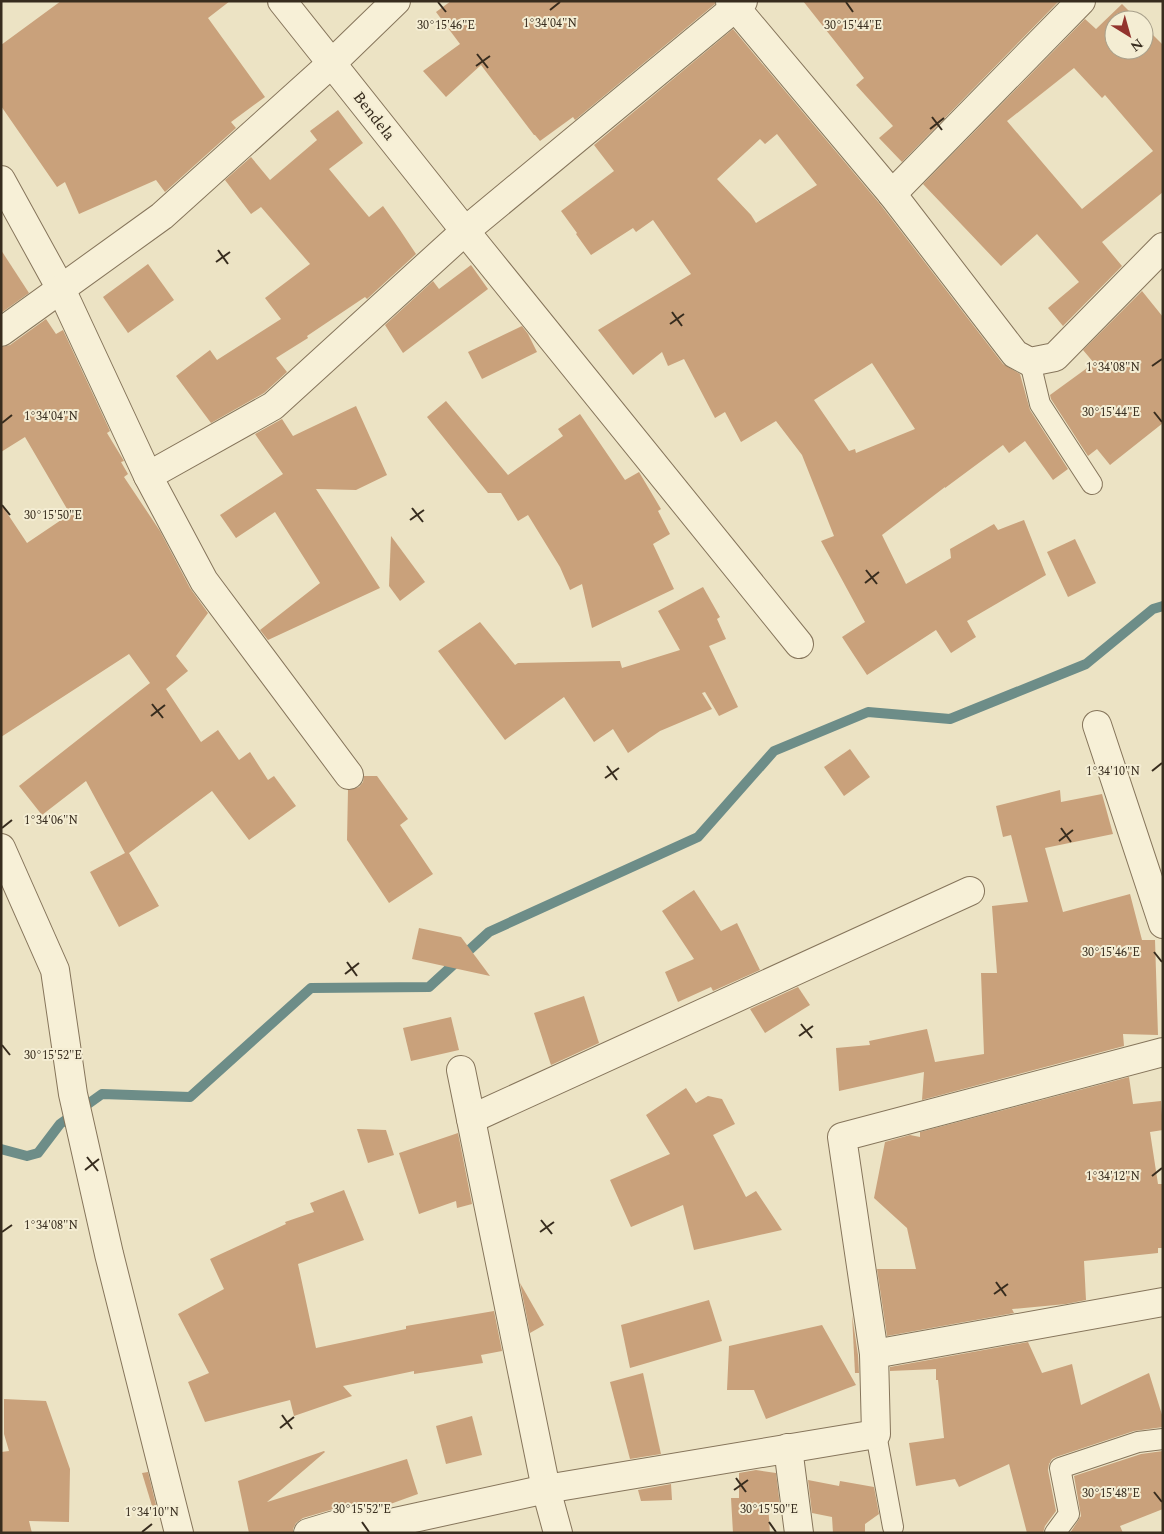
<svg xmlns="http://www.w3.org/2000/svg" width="1164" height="1534" viewBox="0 0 1164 1534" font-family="Spectral,serif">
  <rect width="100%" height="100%" fill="#ece3c4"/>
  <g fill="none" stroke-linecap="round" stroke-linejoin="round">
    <polyline stroke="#6d8d88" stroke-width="10" points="1,1149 27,1156 38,1153 60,1124 102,1094 190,1097 311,988 429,987 489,932 698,837 774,751 868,712 950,719 1086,664 1153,609 1163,606"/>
  </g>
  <g fill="#c9a17b" fill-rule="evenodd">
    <polygon points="61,1 230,1 208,18 265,97 231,122 236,128 165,192 156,180 79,214 65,182 57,187 1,106 1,45"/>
    <polygon points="451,1 715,1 715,4 575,120 573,117 540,141 535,135 534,135 481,65 446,97 423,71 460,44 436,12"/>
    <polygon points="803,1 1059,1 902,162 879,138 893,126 856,85 864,78"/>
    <path d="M1122,4L1138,20H1114V50H1144V26L1163,45V192L1102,242L1122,266L1063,326L1048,308L1079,282L1037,234L1001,266L923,184L1085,19L1096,29ZM1074,68L1102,98L1105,95L1153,151L1082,209L1007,121Z"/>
    <path d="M733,29L880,204L1003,364L1020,374L1030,410L1068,469L1053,480L1025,441L1009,453L1003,445L945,488V487L882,535L906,584L951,558L950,549L994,524L998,530L1024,520L1046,575L967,621L976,637L951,653L936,630L867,675L842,637L865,622L821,541L834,536L802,455L776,421L741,442L725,412L715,418L684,359L668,366L662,352L633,375L598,330L691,274L653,220L636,232L633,228L591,255L576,234L577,233L561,211L614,171L594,145ZM777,134L817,185L756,223L751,215L717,179L760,139L765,144ZM872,363L915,429L856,453L855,449L849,451L814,400Z"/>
    <polygon points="338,110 363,143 329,169 369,217 383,206 400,230 416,254 367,299 365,297 307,336 308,338 276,358 287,372 264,393 211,423 176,376 210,350 217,360 281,319 265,298 310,264 261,207 251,214 225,180 251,157 270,180 317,140 310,131"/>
    <polygon points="1,250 29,293 1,313"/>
    <polygon points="148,264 174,300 128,333 103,297"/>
    <polygon points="471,265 488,289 403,353 385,325 433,281 439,289"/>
    <polygon points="1142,291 1163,317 1163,423 1110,465 1097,449 1088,456 1051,399 1050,395 1094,363 1083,350"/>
    <polygon points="46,319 56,334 63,330 110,431 107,433 124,461 121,462 128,474 124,477 160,531 190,588 208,613 176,656 188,671 166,689 201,742 218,730 239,760 250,752 268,780 274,776 296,806 249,840 212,791 129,853 159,906 119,927 90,872 125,853 86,781 42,815 19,786 150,683 129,654 1,737 1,504 27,543 70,514 25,437 1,452 1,347 10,345"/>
    <polygon points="522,326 528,334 537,352 482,379 468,352"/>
    <polygon points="446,401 508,475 563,436 558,429 580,414 625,480 639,472 661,509 658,511 670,534 653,544 674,589 592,628 582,584 570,590 560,567 528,515 518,521 501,493 488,493 427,417"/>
    <polygon points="356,406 387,475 356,490 316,489 380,588 268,640 260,630 320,583 275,512 236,538 220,515 283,474 255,434 282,419 293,436"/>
    <polygon points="391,536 425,582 400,601 389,586"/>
    <polygon points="1075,539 1096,583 1068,597 1047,552"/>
    <polygon points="703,587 720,617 717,619 726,639 709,646 738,707 719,716 705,692 702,693 712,709 660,731 628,753 613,729 594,742 564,697 505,740 438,651 480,622 515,665 518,663 620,661 622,668 680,650 658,611"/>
    <polygon points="850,749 870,777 844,796 824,767"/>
    <polygon points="364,776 377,776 408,819 400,825 433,874 389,903 347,840 348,790 359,787 363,782"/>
    <polygon points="1060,790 1061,802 1102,794 1113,834 1045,848 1063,912 1130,894 1142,940 1155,940 1158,1035 1123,1034 1124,1046 922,1100 924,1072 839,1091 836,1048 870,1045 869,1041 927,1029 935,1062 984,1054 981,973 997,973 992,906 1028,902 1011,835 1003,837 996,806"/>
    <polygon points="694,890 721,931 737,923 760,970 713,991 711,987 678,1002 665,972 694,959 662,911"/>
    <polygon points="419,928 461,937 490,976 412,959"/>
    <polygon points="798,987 810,1005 765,1033 750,1009"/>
    <polygon points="584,996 599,1043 551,1065 534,1013"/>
    <polygon points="451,1017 459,1050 411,1061 403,1028"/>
    <polygon points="1129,1077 1133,1104 1161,1101 1163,1130 1150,1132 1158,1184 1163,1184 1163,1248 1158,1248 1158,1253 1084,1261 1086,1300 1066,1304 1012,1309 1014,1313 887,1336 877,1269 916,1269 907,1228 874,1198 885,1142 910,1135 920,1137 920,1132"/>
    <polygon points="686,1088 696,1103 708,1096 722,1099 735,1124 713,1135 746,1197 756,1191 782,1230 694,1250 683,1205 631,1227 610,1180 670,1154 646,1115"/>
    <polygon points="357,1129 386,1130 394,1155 368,1163"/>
    <polygon points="458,1133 472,1204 457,1208 456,1201 419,1214 399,1153"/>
    <polygon points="344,1190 364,1240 298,1264 316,1348 406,1329 406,1326 494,1311 502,1351 481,1355 483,1363 414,1374 414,1371 343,1386 352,1396 294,1416 290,1400 205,1422 188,1382 209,1373 178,1314 224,1289 210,1259 286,1224 285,1222 314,1212 310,1203"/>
    <polygon points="520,1283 544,1325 530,1333"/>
    <polygon points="709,1300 722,1341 630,1368 621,1325"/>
    <polygon points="852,1315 858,1355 859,1373 855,1373"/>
    <polygon points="822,1325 856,1385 766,1419 754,1390 727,1390 729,1346"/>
    <polygon points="1028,1342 1042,1373 1072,1364 1081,1405 1149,1373 1163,1418 1163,1427 1134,1431 1056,1457 1052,1459 1049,1464 1048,1470 1056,1511 1045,1526 1043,1533 1027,1533 1009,1464 959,1487 955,1479 916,1486 909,1443 944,1438 938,1380 936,1380 936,1369 890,1371 890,1367"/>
    <polygon points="643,1373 661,1454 630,1459 610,1382"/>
    <polygon points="4,1399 46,1401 70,1469 69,1522 29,1521 32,1533 1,1533 1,1452 9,1451 4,1434"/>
    <polygon points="472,1416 482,1455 446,1464 436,1426"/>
    <polygon points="324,1451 325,1452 267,1502 407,1459 418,1494 382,1507 347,1505 303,1518 296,1523 293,1529 293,1533 249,1533 238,1481"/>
    <polygon points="1163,1451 1163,1509 1120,1526 1123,1533 1070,1533 1081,1516 1074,1476 1141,1454"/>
    <polygon points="756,1470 776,1473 780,1506 768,1504 770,1533 733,1533 731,1498 739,1498 739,1473"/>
    <polygon points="148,1472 156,1505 152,1506 142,1473"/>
    <polygon points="808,1480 839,1486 840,1481 874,1487 879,1514 865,1524 865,1533 833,1533 832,1517 812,1513"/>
    <polygon points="671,1484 672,1500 641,1501 638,1490"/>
  </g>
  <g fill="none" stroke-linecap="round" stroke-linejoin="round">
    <g stroke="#86755b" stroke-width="22">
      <g id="lane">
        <polyline points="1030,362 1040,404 1092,484"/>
        <polyline points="876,1434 893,1527"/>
        <polyline points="1055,1533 1069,1514 1060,1468 1138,1442 1163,1439"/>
      </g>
    </g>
    <g stroke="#86755b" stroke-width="30">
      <g id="street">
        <polyline points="282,1 465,231 799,644"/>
        <polyline points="730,1 892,194 1015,354 1030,362 1055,357 1163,247"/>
        <polyline points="1,180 61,289 148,476 204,581 349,775"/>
        <polyline points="892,194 1081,1"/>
        <polyline points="1,332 162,216 332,63 396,1"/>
        <polyline points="148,476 273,406 465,231 743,1"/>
        <polyline points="1097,725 1163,924"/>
        <polyline points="1,848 55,970 73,1094 109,1254 179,1533"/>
        <polyline points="461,1070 546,1489 558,1533"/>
        <polyline points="471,1119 970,891"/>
        <polyline points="874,1354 1163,1302"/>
        <polyline points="788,1448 799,1533"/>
        <polyline points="308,1533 351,1520 391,1523 546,1489 876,1434 874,1354 842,1137 1163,1052"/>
      </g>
    </g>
    <use href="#lane" stroke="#f7f0d7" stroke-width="20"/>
    <use href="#street" stroke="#f7f0d7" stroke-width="28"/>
  </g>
  <path fill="none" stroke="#372c1e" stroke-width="2" d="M438,2L446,12M846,2L853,12M550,10L560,2M477,54L488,68M476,66L490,56M932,117L942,130M930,129L944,118M218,250L228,264M216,262L230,252M672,312L682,326M670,324L684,314M1152,366L1162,359M1154,412L1162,422M2,423L12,415M2,505L10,515M412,508L423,522M410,520L424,510M866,570L877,584M865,583L879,572M152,704L163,718M151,716L165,705M607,766L617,780M1152,771L1162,763M605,778L619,768M2,828L12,820M1061,828L1071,842M1059,841L1073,830M1154,952L1162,962M347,962L357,976M345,974L359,963M801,1024L812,1038M799,1036L813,1026M2,1045L10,1055M87,1157L98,1171M85,1170L99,1159M1152,1176L1162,1168M541,1220L552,1234M2,1232L12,1225M540,1232L554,1222M996,1282L1006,1296M994,1294L1008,1284M282,1415L292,1429M280,1428L294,1417M736,1478L746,1492M734,1490L748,1480M1154,1492L1162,1502M362,1522L369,1532M769,1522L776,1532M142,1532L152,1524"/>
  <g text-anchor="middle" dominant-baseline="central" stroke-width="4" stroke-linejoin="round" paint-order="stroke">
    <g font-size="16" fill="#372c1e" stroke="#f4edd3">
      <text transform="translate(374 116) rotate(52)">Bendela</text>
    </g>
  </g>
  <g font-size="12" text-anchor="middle" fill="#372c1e" stroke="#f4edd3" stroke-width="4" stroke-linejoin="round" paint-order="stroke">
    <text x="550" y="27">1°34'04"N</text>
    <text x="853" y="29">30°15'44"E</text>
    <text x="446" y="29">30°15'46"E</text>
    <text x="1113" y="371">1°34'08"N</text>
    <text x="1111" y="416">30°15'44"E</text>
    <text x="51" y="420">1°34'04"N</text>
    <text x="53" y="519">30°15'50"E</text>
    <text x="1113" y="775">1°34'10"N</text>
    <text x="51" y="824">1°34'06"N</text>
    <text x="1111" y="956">30°15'46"E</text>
    <text x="53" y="1059">30°15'52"E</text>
    <text x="1113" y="1180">1°34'12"N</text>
    <text x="51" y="1229">1°34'08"N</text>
    <text x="1111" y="1497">30°15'48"E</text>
    <text x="362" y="1513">30°15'52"E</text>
    <text x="769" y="1513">30°15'50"E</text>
    <text x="152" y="1516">1°34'10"N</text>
  </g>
  <rect width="1164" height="1534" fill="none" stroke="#372c1e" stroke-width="5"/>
  <g transform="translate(1129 35) rotate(143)"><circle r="24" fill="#f4edd3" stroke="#a8a08b"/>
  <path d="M0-4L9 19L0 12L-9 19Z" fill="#93342d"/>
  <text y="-8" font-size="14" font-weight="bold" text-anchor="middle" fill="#372c1e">N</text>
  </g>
</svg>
